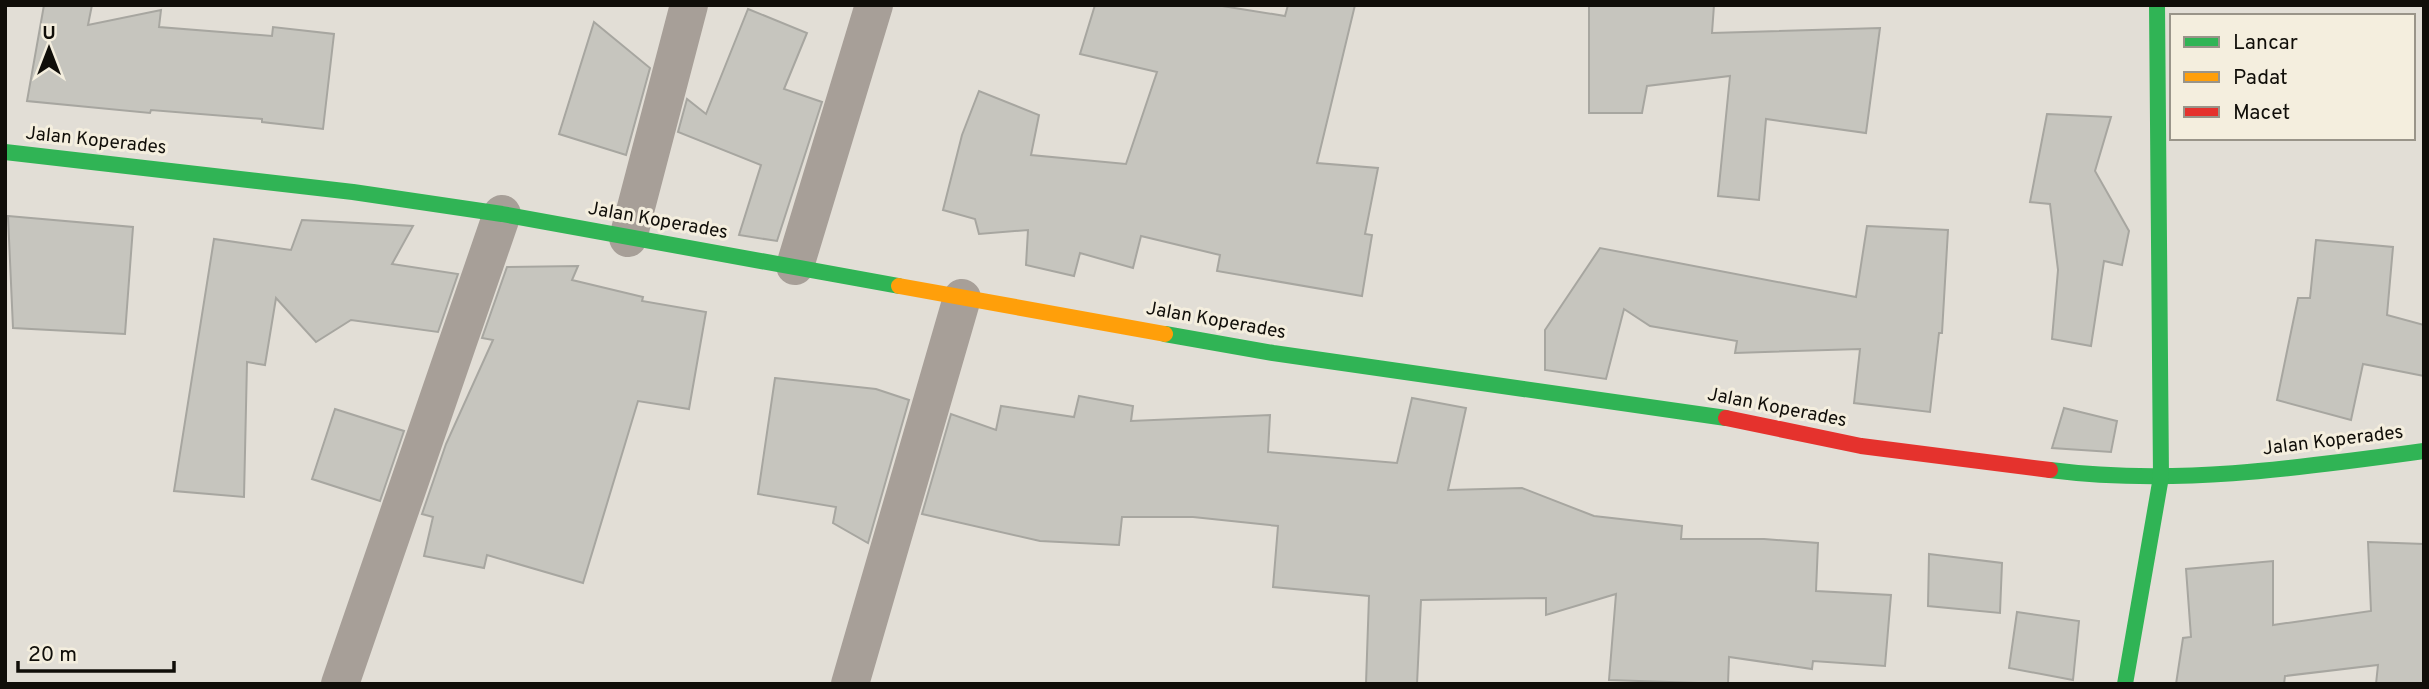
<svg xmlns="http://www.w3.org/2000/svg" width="2429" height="689" viewBox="0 0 2429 689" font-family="Overpass,sans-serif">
  <rect width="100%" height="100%" fill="#e2ded6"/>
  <g fill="#c6c5be" stroke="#a7a6a0" stroke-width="2">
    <polygon points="44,5 92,5 88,25 161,10 159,27 272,36 273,27 334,34 323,129 262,122 262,119 151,110 150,113 27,101"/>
    <polygon points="1095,5 1216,5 1285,16 1288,5 1355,5 1317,163 1378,168 1365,234 1372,235 1362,296 1217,271 1220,255 1141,236 1133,268 1080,253 1074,276 1026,265 1028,230 979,234 975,219 943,210 962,135 979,91 1039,115 1031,155 1126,164 1157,72 1080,54"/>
    <polygon points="1589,5 1714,5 1712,33 1880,28 1866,133 1766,119 1759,200 1718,196 1730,76 1647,86 1642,113 1589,113"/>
    <polygon points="748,9 807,33 784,89 822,102 777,241 739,235 761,165 678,132 687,99 706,114"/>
    <polygon points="594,22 650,68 626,155 559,134"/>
    <polygon points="2047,114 2111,117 2095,171 2129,231 2122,265 2104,261 2091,346 2052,339 2058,270 2050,204 2030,202"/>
    <polygon points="8,216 133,227 125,334 13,328"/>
    <polygon points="302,220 413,226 392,264 458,274 438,332 351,320 316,342 276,298 265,365 247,362 244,497 174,491 214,239 291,250"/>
    <polygon points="1867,226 1948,230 1942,333 1939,333 1930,412 1854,403 1860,349 1735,353 1737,341 1650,326 1624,309 1606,379 1545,370 1545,330 1600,248 1856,297"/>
    <polygon points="2316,240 2393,247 2387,315 2424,325 2424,376 2363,364 2351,420 2277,400 2298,298 2310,298"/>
    <polygon points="578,266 572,280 643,297 642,301 706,312 689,409 638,401 583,583 487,555 484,568 424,556 433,517 422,514 446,444 493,340 482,338 507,267"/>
    <polygon points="775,378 876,389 909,400 868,543 833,523 836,507 758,494"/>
    <polygon points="1079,396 1133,406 1131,421 1270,415 1268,452 1397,463 1412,398 1466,408 1448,490 1522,488 1594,516 1682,526 1681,539 1764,539 1818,543 1816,591 1891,595 1885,666 1813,661 1812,669 1729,657 1728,684 1609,680 1616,594 1546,615 1546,598 1421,600 1417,684 1366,684 1369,596 1273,587 1278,526 1193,517 1122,517 1119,545 1040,541 922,514 951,414 996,430 1001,406 1074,417"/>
    <polygon points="2064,408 2117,421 2111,452 2052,448"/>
    <polygon points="335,409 404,431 380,501 312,479"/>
    <polygon points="2368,542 2424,544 2424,684 2376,684 2378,665 2285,676 2284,684 2176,684 2183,638 2191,637 2186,569 2273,561 2273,625 2371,611"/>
    <polygon points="1929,554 2002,563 2000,613 1928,606"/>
    <polygon points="2017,612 2079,621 2073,680 2009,668"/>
  </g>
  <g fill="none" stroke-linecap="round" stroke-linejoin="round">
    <g stroke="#a79f98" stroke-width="38">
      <polyline points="628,238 689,5"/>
      <polyline points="795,266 874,5"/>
      <polyline points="340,684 502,214"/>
      <polyline points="850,684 962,298"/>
    </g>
    <g stroke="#30b455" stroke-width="16">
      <polyline points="5,152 353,192 502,214 899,286"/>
      <polyline points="1165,334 1273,353 1726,418"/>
      <path d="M2050,470C2175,486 2300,468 2424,451"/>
      <polyline points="2125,684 2161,477 2157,5"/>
    </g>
    <polyline stroke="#ff9f0a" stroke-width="16" points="899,286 1165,334"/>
    <polyline stroke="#e5322d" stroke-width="16" points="1726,418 1861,446 2050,470"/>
  </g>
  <g text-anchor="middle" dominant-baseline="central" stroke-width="6" stroke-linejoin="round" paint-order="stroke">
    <g font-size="19" fill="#100e09" stroke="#f4eede">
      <text transform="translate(96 141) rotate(6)">Jalan Koperades</text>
      <text transform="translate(658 221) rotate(10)">Jalan Koperades</text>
      <text transform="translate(1216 321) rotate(10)">Jalan Koperades</text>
      <text transform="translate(1777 408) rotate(11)">Jalan Koperades</text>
      <text transform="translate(2333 441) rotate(-7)">Jalan Koperades</text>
    </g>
  </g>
  <rect width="2429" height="689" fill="none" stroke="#100e09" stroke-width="14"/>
  <rect x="2170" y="14" width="245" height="126" fill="#f4eede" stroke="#999489" stroke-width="2"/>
  <rect x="2184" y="37" width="35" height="10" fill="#30b455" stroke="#999489" stroke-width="2"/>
  <text x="2233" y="49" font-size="21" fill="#100e09">Lancar</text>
  <rect x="2184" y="72" width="35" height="10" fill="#ff9f0a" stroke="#999489" stroke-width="2"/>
  <text x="2233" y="84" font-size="21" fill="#100e09">Padat</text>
  <rect x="2184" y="107" width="35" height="10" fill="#e5322d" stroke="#999489" stroke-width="2"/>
  <text x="2233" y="119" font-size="21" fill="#100e09">Macet</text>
  <g transform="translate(49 49)" stroke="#f4eede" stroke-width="5" paint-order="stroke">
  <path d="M0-5L12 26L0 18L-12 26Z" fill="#100e09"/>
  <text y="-10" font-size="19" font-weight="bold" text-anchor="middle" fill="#100e09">U</text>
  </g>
  <path d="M18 661v10h156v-10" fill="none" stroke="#100e09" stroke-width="3.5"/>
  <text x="28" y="661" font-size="21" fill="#100e09" stroke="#f4eede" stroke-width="5" paint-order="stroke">20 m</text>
</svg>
